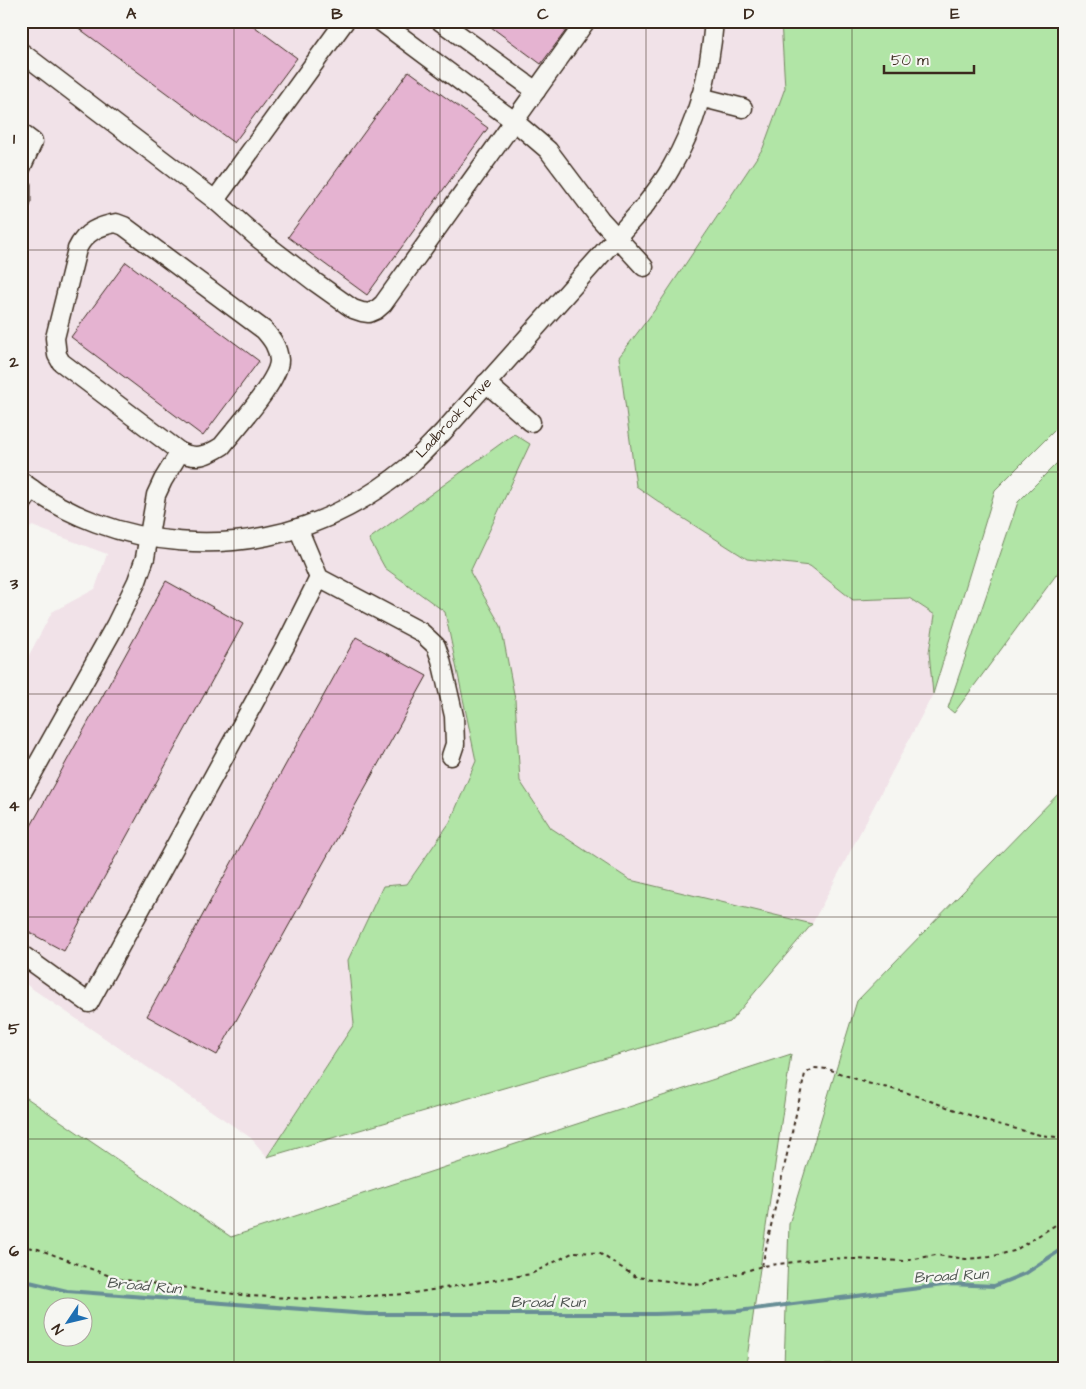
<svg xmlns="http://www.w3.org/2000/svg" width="1086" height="1389" viewBox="0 0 1086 1389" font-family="'Architects Daughter',sans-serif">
  <rect width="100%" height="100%" fill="#f6f6f2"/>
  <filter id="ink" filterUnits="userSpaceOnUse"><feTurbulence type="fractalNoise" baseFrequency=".02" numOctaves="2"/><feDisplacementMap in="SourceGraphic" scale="10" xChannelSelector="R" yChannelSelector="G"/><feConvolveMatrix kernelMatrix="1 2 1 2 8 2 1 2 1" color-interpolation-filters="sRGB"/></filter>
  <g filter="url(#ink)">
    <polygon fill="#f1e2e8" points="21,21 781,21 785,88 763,148 654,311 619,357 636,486 675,513 747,559 810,566 853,600 909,598 935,615 929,652 933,694 812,924 630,880 551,828 520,781 515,699 501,626 470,572 512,485 385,568 445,612 476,761 450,822 407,884 383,886 348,960 354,1024 267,1157 251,1138 21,981 21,670 52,612 95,589 107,554 32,526 21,539"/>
    <g fill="#b1e5a6" stroke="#768862" fill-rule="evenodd">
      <polygon points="781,21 1065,21 1065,420 995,490 933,694 929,652 935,615 909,598 853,600 810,566 747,559 675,513 636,486 619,357 654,311 763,148 785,88"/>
      <polygon points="514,434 530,444 470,572 501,626 515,699 520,781 551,828 630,880 812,924 730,1022 267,1157 354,1024 348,960 383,886 407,884 450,822 476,761 445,612 385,568 369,539"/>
      <polygon points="1065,455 1065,563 954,713 948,708 1018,502"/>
      <polygon points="1065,787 1065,1368 901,1368 884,1363 784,1366 789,1224 857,1001"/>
      <path d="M791,1054L746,1365L727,1368H21V1094L231,1237ZM82,1306V1336H52V1306Z"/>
    </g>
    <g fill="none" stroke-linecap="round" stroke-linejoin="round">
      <polyline stroke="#688e96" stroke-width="4" points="21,1280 67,1291 367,1314 655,1314 738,1311 951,1284 994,1286 1026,1273 1065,1247"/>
    </g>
    <g fill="#e5b3d1" stroke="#3b2a1e">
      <polygon points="69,21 247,21 297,58 234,143"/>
      <polygon points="483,21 573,21 541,64"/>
      <polygon points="409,71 488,128 367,295 288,237"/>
      <polygon points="126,262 259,361 203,436 71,337"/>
      <polygon points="166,581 243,624 64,951 21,928 21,844"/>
      <polygon points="356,637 427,676 217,1055 147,1016"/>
    </g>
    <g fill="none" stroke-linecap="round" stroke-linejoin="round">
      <g stroke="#3b2a1e" stroke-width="21">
        <g id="minor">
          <polyline points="380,21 514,121 548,150 600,219 644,267"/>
          <polyline points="440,21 536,91"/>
          <polyline points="21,52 215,200 259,239 315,282 353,309 362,312 369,313 376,310 383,304 586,21"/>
          <polyline points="700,97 743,108"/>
          <polyline points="21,133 33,142 21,168"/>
          <polyline points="21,184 21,202"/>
          <polyline points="215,200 345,21"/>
          <path d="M116,223L124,226L264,330C272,339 278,347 279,360C280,380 235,429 222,446C208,455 196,460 180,452L61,362L57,355L55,338L77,249C85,232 99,226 116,223Z"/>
          <polyline points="486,383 531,422"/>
          <path d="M21,481C112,552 247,562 348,507C369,496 390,482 408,467C420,456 431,444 443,432L642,209C652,196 663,183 671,168C697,124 710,72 714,21"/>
          <polyline points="21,505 32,489"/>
          <polyline points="298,528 319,578 421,632 436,646 441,660 454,716 455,744 451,756"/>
          <polyline points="21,794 115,626 137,581 145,558 156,495 163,480 180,452"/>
          <polyline points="21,954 89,1003 285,646 319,578"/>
        </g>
      </g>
      <g stroke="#3b2a1e" stroke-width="2" stroke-dasharray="4 4" stroke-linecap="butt">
        <polyline points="21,1246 38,1249 118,1279 250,1296 310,1299 407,1294 531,1274 574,1252 599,1253 636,1277 701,1285 762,1266 828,1258 904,1261 936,1255 966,1259 990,1257 1014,1251 1065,1219"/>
        <polyline points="762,1266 805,1074 814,1068 828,1069 867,1083 905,1092 989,1122 1040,1135 1065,1138"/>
      </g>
      <use href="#minor" stroke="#f6f6f2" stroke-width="18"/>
    </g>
  </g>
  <path fill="none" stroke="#3b2a1e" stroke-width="1" stroke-opacity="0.55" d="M234,21V1368M440,21V1368M646,21V1368M852,21V1368M21,250H1065M21,472H1065M21,694H1065M21,917H1065M21,1139H1065"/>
  <g text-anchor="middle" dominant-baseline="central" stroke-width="4.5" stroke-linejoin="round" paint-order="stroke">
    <g font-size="14" fill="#3b2a1e" stroke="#f6f6f2">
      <text transform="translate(454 418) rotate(-47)">Ladbrook Drive</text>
    </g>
    <g font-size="15" font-style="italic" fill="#4e5450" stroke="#f6f6f2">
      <text transform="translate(951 1276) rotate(-3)">Broad Run</text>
      <text transform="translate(144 1286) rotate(5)">Broad Run</text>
      <text x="548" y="1302">Broad Run</text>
    </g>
  </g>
  <rect width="1086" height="1389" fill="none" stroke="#f6f6f2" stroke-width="55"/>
  <g transform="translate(68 1322) rotate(235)"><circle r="24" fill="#f6f6f2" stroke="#aba49d"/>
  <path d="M0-4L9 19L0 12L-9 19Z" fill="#1f6fb2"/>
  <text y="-8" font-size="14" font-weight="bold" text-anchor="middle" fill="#3b2a1e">N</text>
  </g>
  <path d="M884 65v8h90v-8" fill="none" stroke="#3b2a1e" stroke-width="2.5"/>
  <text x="891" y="65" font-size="15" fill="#3b2a1e" stroke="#f6f6f2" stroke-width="4" paint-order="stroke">50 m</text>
  <rect x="28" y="28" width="1030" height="1334" fill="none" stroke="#3b2a1e" stroke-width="2"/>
  <g font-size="16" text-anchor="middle" font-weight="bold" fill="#3b2a1e">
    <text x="131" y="19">A</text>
    <text x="337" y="19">B</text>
    <text x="543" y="19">C</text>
    <text x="749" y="19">D</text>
    <text x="955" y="19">E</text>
    <text x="14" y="144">1</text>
    <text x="14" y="367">2</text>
    <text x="14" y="589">3</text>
    <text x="14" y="811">4</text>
    <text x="14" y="1034">5</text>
    <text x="14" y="1256">6</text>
  </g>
</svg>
